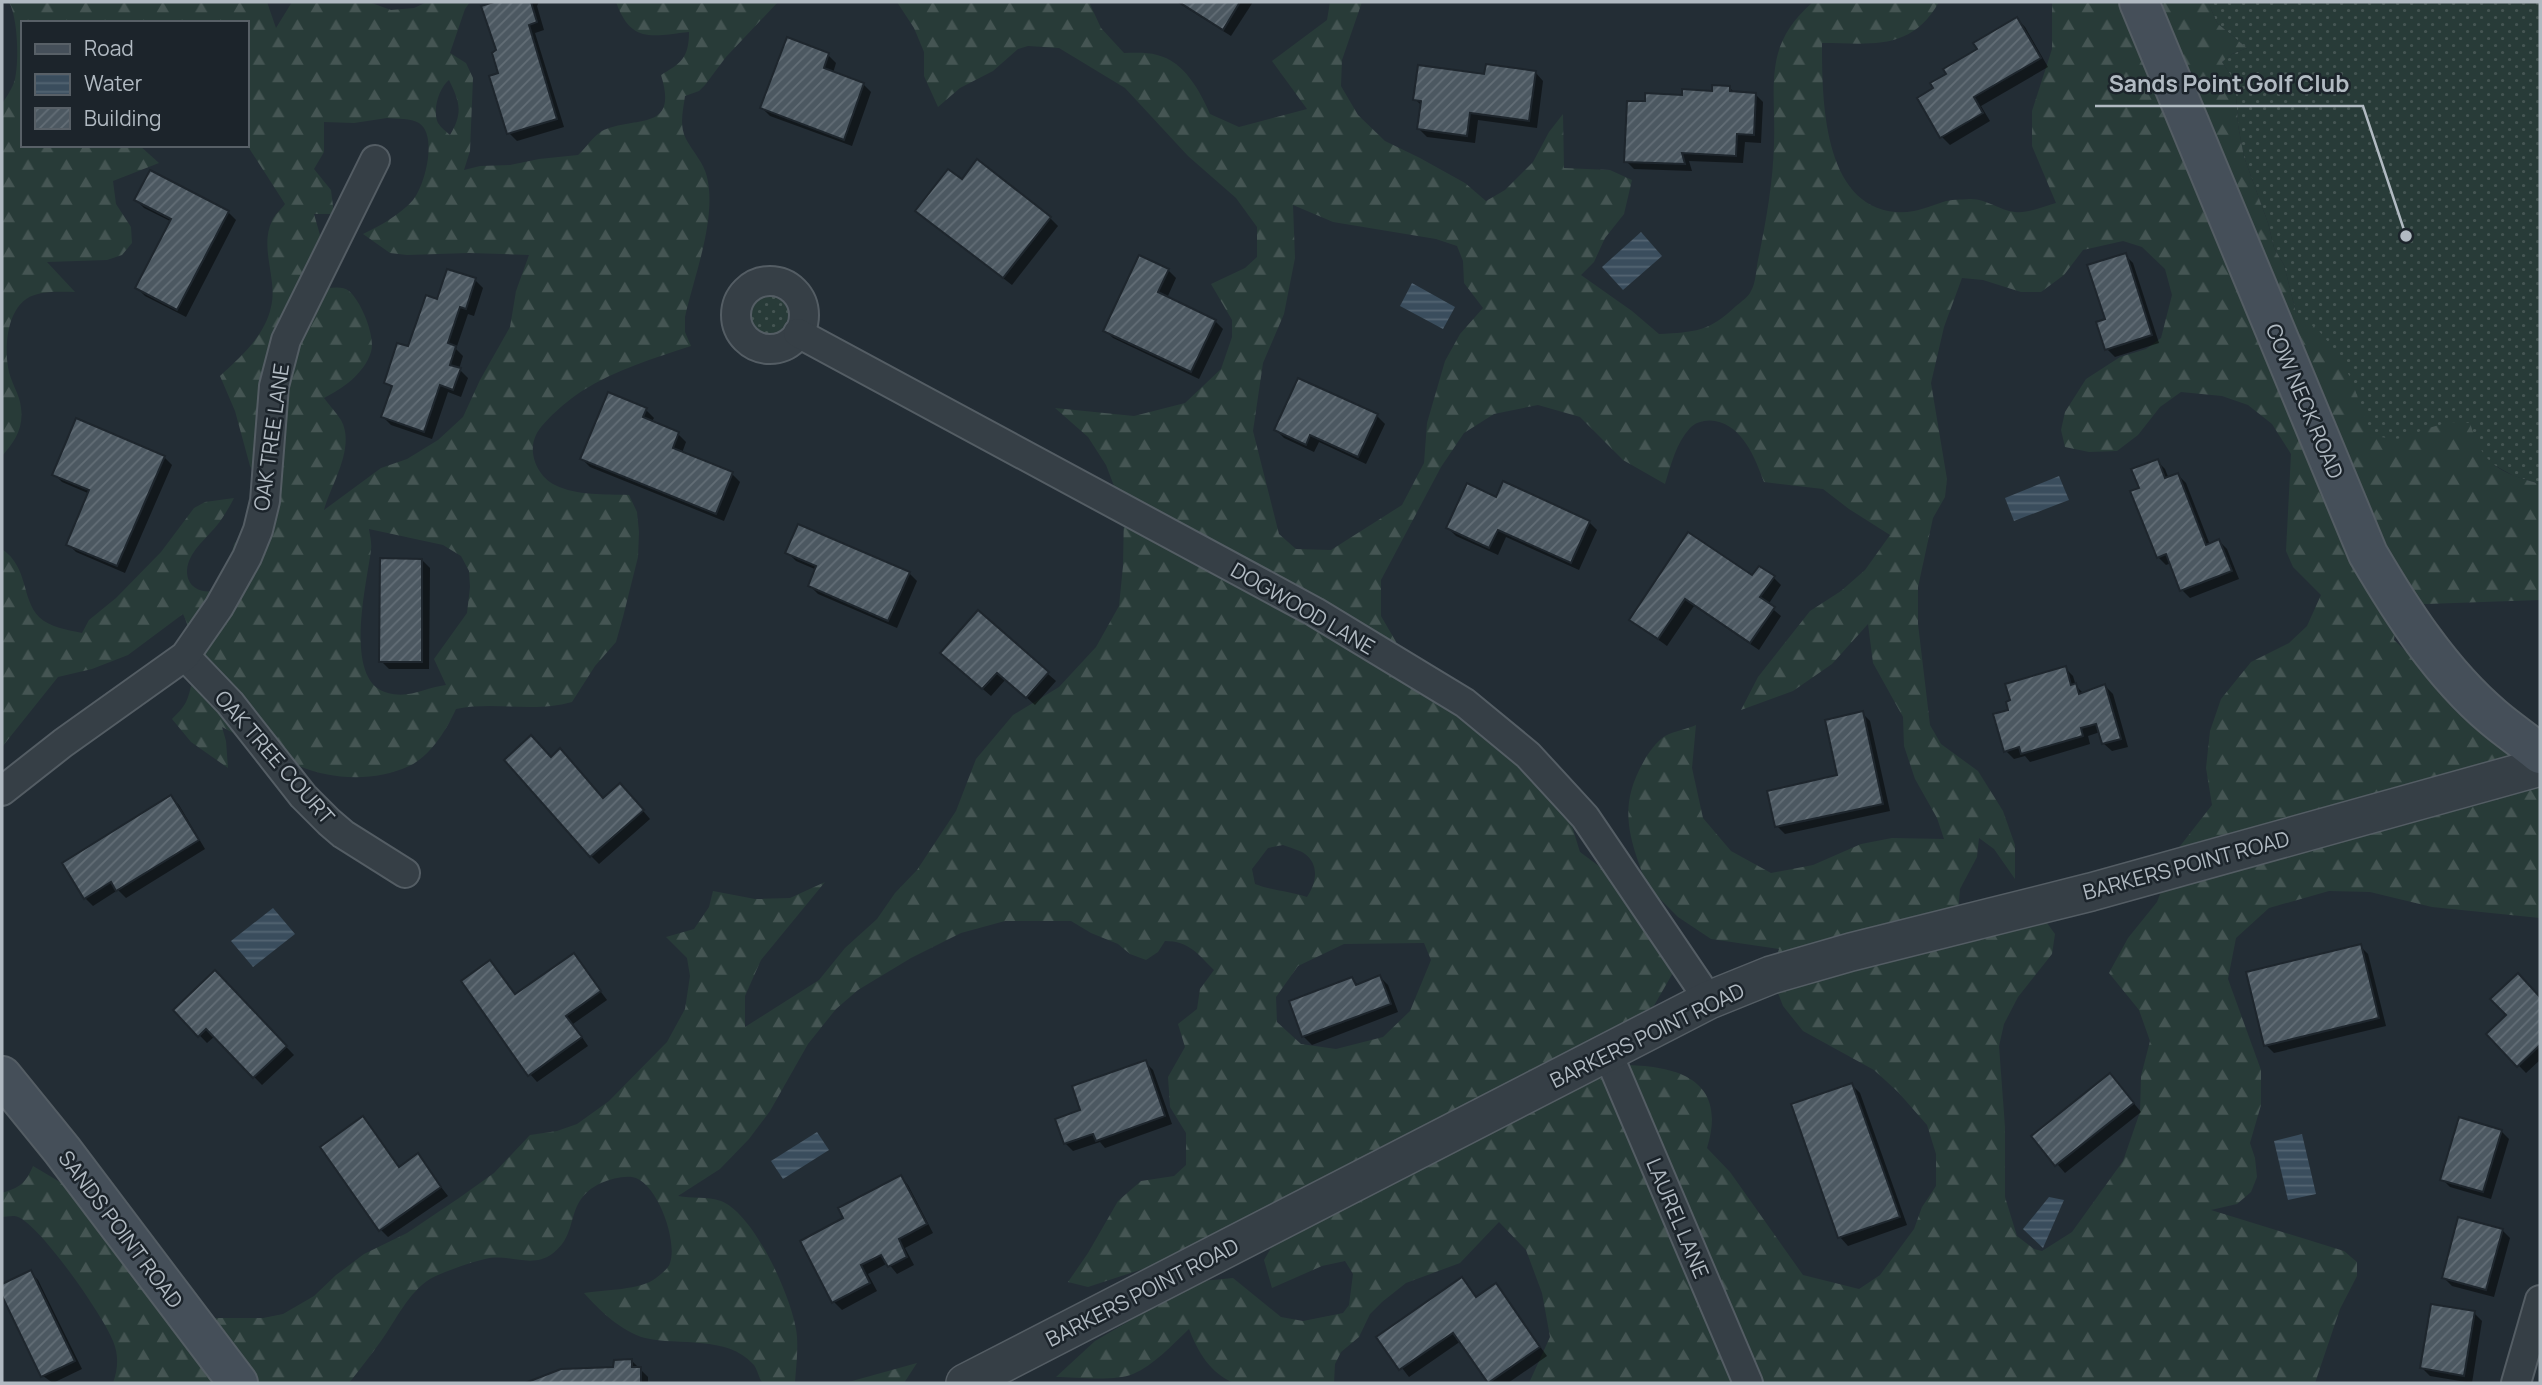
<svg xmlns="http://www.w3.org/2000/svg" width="2542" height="1385" viewBox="0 0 2542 1385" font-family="Manrope,sans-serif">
  <defs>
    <pattern id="grass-dots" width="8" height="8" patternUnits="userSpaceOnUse" patternTransform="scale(1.75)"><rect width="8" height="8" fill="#283b38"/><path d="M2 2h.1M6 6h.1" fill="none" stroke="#455553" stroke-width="1.8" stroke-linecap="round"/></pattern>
    <pattern id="forest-firs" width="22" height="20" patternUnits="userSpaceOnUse" patternTransform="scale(1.75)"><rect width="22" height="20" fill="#283b38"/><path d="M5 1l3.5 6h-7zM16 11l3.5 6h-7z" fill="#455553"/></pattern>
    <pattern id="water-rules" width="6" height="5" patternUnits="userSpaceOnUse" patternTransform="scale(1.75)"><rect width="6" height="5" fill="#3a4d5d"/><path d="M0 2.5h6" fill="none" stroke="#546573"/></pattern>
    <pattern id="building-hatch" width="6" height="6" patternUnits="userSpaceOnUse" patternTransform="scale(1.75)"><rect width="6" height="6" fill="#4c5861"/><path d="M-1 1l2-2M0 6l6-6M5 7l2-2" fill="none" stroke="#636e76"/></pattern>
  </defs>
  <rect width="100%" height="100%" fill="#232d35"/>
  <g fill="url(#grass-dots)">
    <polygon points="2208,2 2540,2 2540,484 2514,476 2487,461 2476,442 2371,458 2296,313 2284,265 2274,248 2268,223 2244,157 2238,125 2236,94 2230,74 2222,62 2232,54 2247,48 2217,23"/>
    <circle cx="770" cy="314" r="26"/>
  </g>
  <g fill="url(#forest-firs)" fill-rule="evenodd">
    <path d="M9,2H267L276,28L292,2H369L391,10L414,8L427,2H470L465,9L450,53L466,63L473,78L470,151L464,170L480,166L510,165L539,159L578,155C586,148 593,136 602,131C635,115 679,133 661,75C681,63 689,58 689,32C652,36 631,44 616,2H778L726,57L705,85L699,91L685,96C683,111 679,125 686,139C693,152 704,163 707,177C717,219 694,276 685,317V332L691,346C654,358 615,370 582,391C569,399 542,422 536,435C527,453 538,477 555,485C577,496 605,494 629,495L637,512L639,532L638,557L623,617L616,642L595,666L572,702C534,713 495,701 456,709C447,729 430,757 409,766C375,782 332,780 299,766C273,755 247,740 222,727L226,741L228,768L191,742L172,719C177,714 183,708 186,702C197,680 194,635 183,614L128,655L92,669L58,677L2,747V549C29,568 21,598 39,617C49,627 68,630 82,633L89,620L116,598L161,552L194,508L205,502L234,498C231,504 227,511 223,517C214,532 195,545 189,561C180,586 203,599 223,587L234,544L246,529L273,508L250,466L235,411L220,376C240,357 265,336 271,307C278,279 259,248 272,221C274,215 281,210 285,204L247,145V23H23V145H139L159,163L113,181L116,204L131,227L132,243L122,255L107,260L47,262L75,292C63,292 49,291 38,294C8,300 4,343 8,367C10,382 20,394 21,408C24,428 14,443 2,456V104C6,97 13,88 15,79C19,61 18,18 9,2ZM449,80C459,101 464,112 450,135C446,131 441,128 438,123C432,110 439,88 449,80ZM387,118C397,119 411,118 419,123C438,135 425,186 413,200C401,214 380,226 363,234L390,253L407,255L469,253L529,255L516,291L510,327L480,380L463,417L438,440L407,459L381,468L324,510C331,484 356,447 341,420C336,412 329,405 324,398C342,389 364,374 371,352C376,337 361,301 349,291C343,286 334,288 327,288L322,242L314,214H334L331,190L314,169L324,152V122L354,123ZM369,529L443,545L461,556L469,571L470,587L467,613L434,659L446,685C426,687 410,699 388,693C342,682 367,583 371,550C372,543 370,536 369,529Z"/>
    <path d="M897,2H1089L1101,28L1124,53C1134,53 1147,52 1157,55C1184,61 1200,91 1210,114L1239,127L1307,109L1272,61L1327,20L1330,2H1362L1342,60L1341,86L1358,115L1385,141L1420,158L1465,183L1486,201L1505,190L1533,162L1549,132L1563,114L1564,168L1610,170L1632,180L1624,214L1605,238L1594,262L1581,275L1632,311L1659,334C1695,332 1709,332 1736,306C1741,302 1749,296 1751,291C1756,283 1756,269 1758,260C1766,222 1773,183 1774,144C1776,85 1762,46 1813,2H1939C1911,52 1870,43 1822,43C1822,97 1822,206 1896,212C1913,214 1927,207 1943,202C1951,199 1961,200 1969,199C1986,198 1998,210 2015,212C2026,214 2045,206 2056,203L2032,146V111L2052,49V2H2208L2217,23L2247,48L2232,54L2222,62L2230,74L2236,94L2238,125L2244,157L2268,223L2274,248L2284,265L2296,313L2318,330L2336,351L2351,379L2369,428L2381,437L2393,439L2406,438L2425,429L2450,422L2470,423C2483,466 2499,472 2540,484V600L2398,605L2394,640L2540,775V918L2432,907L2370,892L2329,891L2269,908L2236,938L2228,979L2261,1070V1105L2250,1143L2255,1158L2257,1177L2251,1192L2237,1204L2211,1210L2344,1251L2357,1262V1276L2340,1309L2315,1383H1529L1550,1337L1542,1293L1526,1250L1499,1222L1460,1263L1406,1283L1382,1302L1370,1314L1359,1337L1341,1352L1335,1364L1334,1383C1317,1383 1244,1385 1234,1383C1210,1373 1198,1352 1189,1329C1172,1345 1154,1365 1133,1374C1114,1382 1076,1377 1056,1377L1095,1341L1177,1293L1203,1281L1233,1278L1281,1317L1303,1321L1343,1313L1349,1305L1353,1274L1345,1261L1322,1266L1272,1288L1264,1260L1275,1241L1322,1187L1271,1204L1233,1226L1158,1264L1088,1287L1068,1282L1088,1253L1118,1201L1141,1181L1174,1176L1186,1165V1133L1170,1107L1168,1077L1185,1047L1178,1024L1197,1009L1200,989L1214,970C1198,954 1189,941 1165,941L1158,952L1146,960L1130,954L1118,944L1091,933L1071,921H1005L961,933L911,958L858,990L836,1009L808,1044L770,1111L749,1139L720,1169L678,1196C691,1199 707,1196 721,1201C754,1214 790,1294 796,1329C799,1346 796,1366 795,1383H763C758,1378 758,1369 753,1364C727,1335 679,1346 645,1338C622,1332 599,1310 584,1293C603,1290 642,1290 656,1278C661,1274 669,1268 670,1263C678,1241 657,1181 632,1177C622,1176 611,1179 601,1183C562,1202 582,1232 552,1254C531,1269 509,1253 485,1259C471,1262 443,1272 430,1279C408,1293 396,1320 381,1341C371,1355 360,1369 349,1383H252L206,1318H263L283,1314L314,1296L336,1275L364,1254L407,1233L459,1198L494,1173L530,1135L557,1131L577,1124L609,1101L667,1042L685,1009L690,976L687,958L666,937L694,929L709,907L713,891L755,899L790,898L825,882L761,960L745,996V1027L819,980L845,948L877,919L895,893L917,870L956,811L976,759L1013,715L1059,687L1096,647L1119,606L1123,566L1124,512L1106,465L1088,437L1055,408L1134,416L1185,403L1221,369L1232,337V320L1211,284L1245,268L1257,257V227L1236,198L1188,156L1125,88L1059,48L1028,46L1018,49L993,71L960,88L938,107L924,76V52L914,28ZM1293,205L1333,222L1436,239L1457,246L1463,261L1464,283L1483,308L1460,334L1445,361L1427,423L1424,463L1402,505L1331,550L1296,549L1279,534L1253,431L1263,363L1284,314L1295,258ZM2123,241L2142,247L2165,269L2172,295L2161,338L2146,349L2120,357L2086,379L2065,412L2061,430L2065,447L2089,452L2117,451L2138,435L2160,407L2181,392L2222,396L2248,405L2272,424L2291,454L2286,551L2293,567L2321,595L2307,626L2289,643L2251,662L2221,699L2210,731L2206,768L2212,805L2177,850L2157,902L2128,938L2109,973L2139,1010L2150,1041L2141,1076L2140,1112L2123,1161L2072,1232L2042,1251L2034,1249L2017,1236L2005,1197V1127L1999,1046L2004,1024L2018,997L2052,954L2055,934L2047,923L2032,919L1957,925L1960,889L1977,857L1979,838L1994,849L2015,879V845L2003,811L1978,771L1941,744L1930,725L1918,624V587L1933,518L1945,497L1947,479L1931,383L1944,327L1962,278L1983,280L2021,292H2041L2064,275L2083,250ZM1538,405L1580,417L1623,460L1665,484C1671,465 1676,443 1690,428C1695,422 1707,419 1715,421C1743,426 1755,458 1764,482L1823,489L1849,509L1890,535L1865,570L1841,591L1810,611L1758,677L1741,710L1793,691L1832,664L1868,624L1873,663L1903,717L1904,746L1915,779L1937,818L1944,839L1892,838L1861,844L1813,865L1771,873L1731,851L1703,818L1692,768L1696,725C1687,729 1674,731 1665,736C1657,741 1648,753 1644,761C1615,811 1632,843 1649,892L1619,881L1580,852L1571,823L1487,708L1406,659L1381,616V580L1441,467L1464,433L1494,414ZM1283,845C1290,848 1300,850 1305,854C1320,865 1316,884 1307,897C1289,891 1273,891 1255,884L1252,869L1268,848ZM1660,899L1678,917L1711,939L1779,949L1771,975L1783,1006L1803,1031L1874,1070L1898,1092L1927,1125L1936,1154V1186L1922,1207L1914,1229L1880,1275L1859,1289L1803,1275L1730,1172L1707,1148C1730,1074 1669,1064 1612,1065L1652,1009L1674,971L1659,943ZM1424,943L1431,960L1410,1011L1383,1037L1336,1049L1301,1044L1277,1022L1276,997L1298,966L1344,944Z"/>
    <path d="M33,1166L65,1185L216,1383H113C118,1369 119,1355 113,1341C104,1317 41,1226 18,1217C14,1215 6,1217 2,1217V1193C19,1188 26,1183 33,1166Z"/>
    <polygon points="917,1363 904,1383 845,1383"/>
  </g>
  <g fill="url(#water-rules)">
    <polygon points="1641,232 1662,256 1623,290 1602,267"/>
    <polygon points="1412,283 1455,307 1443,329 1400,306"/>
    <polygon points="2059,476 2069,500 2014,521 2005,498"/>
    <polygon points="273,908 295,934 253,967 231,941"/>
    <polygon points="817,1132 829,1150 783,1179 771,1161"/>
    <polygon points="2302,1134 2316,1194 2288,1200 2274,1141"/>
    <polygon points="2049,1197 2064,1200 2043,1248 2023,1229"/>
  </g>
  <g fill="#0007">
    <polygon points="500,2 539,2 537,6 544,30 535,33 564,127 517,141 509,133 498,51 483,7"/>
    <polygon points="1177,2 1253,2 1231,36"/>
    <polygon points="2017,19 2025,27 2048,67 1981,106 1990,121 1950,145 1942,137 1936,89"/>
    <polygon points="828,55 836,63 833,73 863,84 871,92 852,146 770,116 762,108"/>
    <polygon points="1535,72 1543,81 1537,128 1478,120 1475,143 1427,137 1419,129 1422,106 1415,99 1486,76"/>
    <polygon points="1729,87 1735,93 1755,94 1763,102 1761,143 1745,142 1743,163 1689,161 1692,171 1634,169 1626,161 1646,103 1713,93"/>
    <polygon points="962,182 1050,218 1058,226 1012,285 926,219"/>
    <polygon points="136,200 228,212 236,220 186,317 145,296 137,288 172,222 144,208"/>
    <polygon points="2125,255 2133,263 2159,343 2115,357 2107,349 2107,320"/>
    <polygon points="1168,270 1176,278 1167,298 1215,321 1223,329 1199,379 1113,338 1105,330"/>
    <polygon points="449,271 475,280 483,288 474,316 468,314 456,349 463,356 459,369 468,378 461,397 448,392 432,439 391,425 383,417 393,389 386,382 438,301"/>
    <polygon points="646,410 654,418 651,423 678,434 686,442 682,453 732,474 740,482 724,521 590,467 582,459"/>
    <polygon points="1377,416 1385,424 1366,464 1319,442 1314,452 1284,438 1276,430"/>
    <polygon points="164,457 172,465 125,573 76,552 68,544 90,494 62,482 54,474"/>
    <polygon points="2157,461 2165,469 2169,479 2178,475 2186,483 2210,545 2219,541 2227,549 2239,579 2190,598 2182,590 2171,563 2166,565 2158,557 2141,490"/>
    <polygon points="1497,499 1589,522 1597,530 1579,570 1506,537 1498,555 1456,536 1448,528"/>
    <polygon points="1689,534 1753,577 1773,577 1781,585 1768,605 1781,616 1759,650 1694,606 1667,646 1631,620"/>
    <polygon points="788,553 909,573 917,581 897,628 818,594 810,586 817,570 796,561"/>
    <polygon points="422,560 430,568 429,669 389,669 381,661"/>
    <polygon points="978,613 1056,681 1035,705 1006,679 991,696 950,661"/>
    <polygon points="2065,668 2073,676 2076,686 2084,694 2105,686 2113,694 2128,747 2112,751 2103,743 2100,732 2088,736 2090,744 2030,762 2025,756 2014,759 2006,751 2010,711"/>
    <polygon points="1862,713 1870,721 1890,811 1785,834 1777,826 1839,777"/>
    <polygon points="551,759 604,799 628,793 650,819 599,864 591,856"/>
    <polygon points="171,797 179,805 205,849 126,898 118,890 93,906 85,898"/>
    <polygon points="2360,946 2368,954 2386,1026 2274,1053 2266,1045"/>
    <polygon points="573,955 607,1000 573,1024 588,1046 537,1082 530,1074 490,962 516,996"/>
    <polygon points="215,973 294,1055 262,1085 215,1036 207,1043 175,1010"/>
    <polygon points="2518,975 2540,999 2540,1060 2526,1073 2488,1034 2508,1015"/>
    <polygon points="1380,977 1388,985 1398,1012 1312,1045 1304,1037 1291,1002 1352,979 1359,986"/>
    <polygon points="1145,1062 1153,1070 1172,1124 1105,1148 1100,1142 1073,1151 1065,1143 1082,1111"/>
    <polygon points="2117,1083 2141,1112 2065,1173 2033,1136"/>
    <polygon points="1852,1085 1860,1093 1907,1225 1848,1246 1840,1237"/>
    <polygon points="363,1119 400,1168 417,1156 448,1196 388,1237 380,1229"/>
    <polygon points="2501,1131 2509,1139 2491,1199 2450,1187 2442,1179"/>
    <polygon points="900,1177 908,1185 933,1233 905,1248 914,1265 897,1274 888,1263 868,1274 877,1291 842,1310 834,1302 845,1219"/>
    <polygon points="2502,1230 2510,1238 2494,1297 2452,1286 2444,1278"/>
    <polygon points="30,1272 38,1280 82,1369 53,1383 43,1376 2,1292 2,1286"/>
    <polygon points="1496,1286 1547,1356 1508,1383 1491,1383 1461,1341 1409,1377 1378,1337 1469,1288 1477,1299"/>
    <polygon points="2474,1313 2482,1321 2472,1383 2430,1376 2422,1368"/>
    <polygon points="632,1361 648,1377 648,1383 530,1383 562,1371 615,1368"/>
  </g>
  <g fill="url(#building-hatch)" stroke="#1e262d" stroke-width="2">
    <polygon points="494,2 531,2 537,22 529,25 557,119 507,134 489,76 498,73 492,53 496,50 481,6"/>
    <polygon points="1179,2 1240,2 1223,30"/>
    <polygon points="2017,17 2041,58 1974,97 1983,113 1940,138 1917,98 1933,88 1930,83 1946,74 1943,69 1977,49 1973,43"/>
    <polygon points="787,37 829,53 824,68 864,83 844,140 760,108"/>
    <polygon points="1486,64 1536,71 1529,121 1470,113 1467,136 1417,129 1421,101 1413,100 1418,65 1484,74"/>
    <polygon points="1712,85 1730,86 1730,91 1756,93 1754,135 1737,134 1736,156 1682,153 1685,164 1624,162 1627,101 1645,101 1645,93 1682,95 1682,89 1712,91"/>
    <polygon points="977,159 1051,217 1003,278 915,211 948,169 962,179"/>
    <polygon points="150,170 229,211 177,310 135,288 171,219 134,200"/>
    <polygon points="2126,253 2152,335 2105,350 2096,322 2105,319 2087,265"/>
    <polygon points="1139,255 1169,269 1158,292 1216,320 1191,372 1103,331"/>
    <polygon points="447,269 476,278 466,309 460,307 448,343 456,346 450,365 461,368 453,390 440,385 424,432 381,417 392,386 384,383 397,343 408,346 426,295 437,299"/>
    <polygon points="1298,378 1378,414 1358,457 1310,435 1306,445 1274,430"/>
    <polygon points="608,392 647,408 643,417 679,432 673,448 733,472 716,514 580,459"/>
    <polygon points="76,418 165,456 117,566 66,545 89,490 52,475"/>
    <polygon points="2158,459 2165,478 2178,473 2206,545 2219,539 2232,571 2180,591 2166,554 2157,558 2130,491 2139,488 2131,469"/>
    <polygon points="1503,481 1590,521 1571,563 1498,530 1489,548 1446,528 1467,483 1496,497"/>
    <polygon points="798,524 910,572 888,621 808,586 816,566 785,553"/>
    <polygon points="1688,532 1752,575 1759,566 1775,576 1760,597 1775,607 1750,643 1685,599 1658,639 1629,620"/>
    <polygon points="380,558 422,559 422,662 379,662"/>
    <polygon points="978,610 1049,672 1026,698 997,673 982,689 940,653"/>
    <polygon points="2066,666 2071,685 2076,683 2079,694 2105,684 2121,739 2102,744 2096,724 2081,728 2083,736 2021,754 2019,747 2004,752 1993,714 2008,710 2006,702 2010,700 2005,684"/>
    <polygon points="1863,711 1883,804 1775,827 1767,791 1837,775 1825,720"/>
    <polygon points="531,735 551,757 560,748 603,798 620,783 644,810 590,857 504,760"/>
    <polygon points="171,795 199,840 116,891 111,882 84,899 62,863"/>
    <polygon points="2361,944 2379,1018 2264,1046 2246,972"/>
    <polygon points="574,953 601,991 566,1016 582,1037 528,1076 461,981 490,960 515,994"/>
    <polygon points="215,970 287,1046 253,1078 206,1029 198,1037 173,1010"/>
    <polygon points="2518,973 2540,997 2540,1045 2517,1067 2486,1034 2506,1015 2490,999"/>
    <polygon points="1380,975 1391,1004 1302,1037 1289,1001 1352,977 1356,985"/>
    <polygon points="1146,1060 1165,1116 1096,1141 1093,1134 1064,1144 1055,1119 1080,1110 1072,1086"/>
    <polygon points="2110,1073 2134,1103 2055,1166 2031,1136"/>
    <polygon points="1852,1083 1900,1217 1838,1238 1791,1104"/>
    <polygon points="363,1116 399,1167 418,1153 441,1187 379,1231 320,1147"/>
    <polygon points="2459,1117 2502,1130 2483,1192 2440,1180"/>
    <polygon points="901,1175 927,1224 899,1239 907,1257 888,1267 881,1255 861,1265 870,1283 832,1303 800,1241 843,1218 838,1208"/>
    <polygon points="2458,1217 2503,1229 2486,1290 2442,1278"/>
    <polygon points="31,1270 75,1361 41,1377 2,1296 2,1284"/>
    <polygon points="1462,1277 1476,1297 1496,1283 1540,1347 1488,1383 1453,1333 1399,1370 1376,1337"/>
    <polygon points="2431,1304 2475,1311 2464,1376 2420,1368"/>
    <polygon points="632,1359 632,1367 641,1367 641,1383 525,1383 561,1369 613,1367 614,1360"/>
  </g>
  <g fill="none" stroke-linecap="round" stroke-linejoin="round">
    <g stroke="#545d64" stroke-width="32">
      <g id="minor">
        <circle cx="770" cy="315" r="34"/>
        <polyline points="798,333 1315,612 1465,703 1528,755 1585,817 1709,1000"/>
        <polyline points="185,656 230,703 303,796 329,822 343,834 405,873"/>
        <polyline points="2,791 63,743 185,656 219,607 247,557 258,530 265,501 274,386 286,340 375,160"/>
        <polyline points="1608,1054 1748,1383"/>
        <polyline points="2516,1383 2540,1300"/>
      </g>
    </g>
    <g stroke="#545d64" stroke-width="40">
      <polyline id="tertiary" points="965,1383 1709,1000 1771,975 1851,952 2091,892 2540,767"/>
    </g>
    <g stroke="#545d64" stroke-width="42">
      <g id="secondary">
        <path d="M2139,2L2368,554C2402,612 2441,673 2493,717C2508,730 2525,741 2540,754"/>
        <polyline points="2,1076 62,1150 238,1383"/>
      </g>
    </g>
    <use href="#minor" stroke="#363f46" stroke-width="28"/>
    <use href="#tertiary" stroke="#363f46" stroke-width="37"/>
    <use href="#secondary" stroke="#454f59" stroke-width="38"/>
  </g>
  <g text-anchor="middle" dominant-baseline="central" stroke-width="5" stroke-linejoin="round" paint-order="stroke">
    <g font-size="21" fill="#b1bac2" stroke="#1c242b">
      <text transform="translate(2305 401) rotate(67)">COW NECK ROAD</text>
      <text transform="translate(271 437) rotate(-82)">OAK TREE LANE</text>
      <text transform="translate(1303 608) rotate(30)">DOGWOOD LANE</text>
      <text transform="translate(275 757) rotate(49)">OAK TREE COURT</text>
      <text transform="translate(2186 865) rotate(-15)">BARKERS POINT ROAD</text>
      <text transform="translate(1647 1035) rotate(-26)">BARKERS POINT ROAD</text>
      <text transform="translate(1678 1218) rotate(67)">LAUREL LANE</text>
      <text transform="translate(121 1229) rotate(53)">SANDS POINT ROAD</text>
      <text transform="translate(1142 1292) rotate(-27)">BARKERS POINT ROAD</text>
    </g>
  </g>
  <path fill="none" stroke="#b1bac2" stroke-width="2.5" d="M2406 236L2363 106H2095"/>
  <circle fill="#b1bac2" stroke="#1c242b" stroke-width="2.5" cx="2406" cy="236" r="7"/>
  <g font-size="23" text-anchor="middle" font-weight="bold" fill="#b1bac2" stroke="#1c242b" stroke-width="5" stroke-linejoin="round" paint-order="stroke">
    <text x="2229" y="92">Sands Point Golf Club</text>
  </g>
  <rect width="2542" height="1385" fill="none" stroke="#b1bac2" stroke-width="7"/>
  <rect x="21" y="21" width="228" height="126" fill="#1c242b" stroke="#586067" stroke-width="2"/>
  <rect x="35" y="44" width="35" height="10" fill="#454f59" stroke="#586067" stroke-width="2"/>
  <text x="84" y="56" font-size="21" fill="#b1bac2">Road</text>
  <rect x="35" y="74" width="35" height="21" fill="url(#water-rules)" stroke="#586067" stroke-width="2"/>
  <text x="84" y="91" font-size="21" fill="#b1bac2">Water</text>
  <rect x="35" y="108" width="35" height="21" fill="url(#building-hatch)" stroke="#586067" stroke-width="2"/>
  <text x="84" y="126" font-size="21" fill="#b1bac2">Building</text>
</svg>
